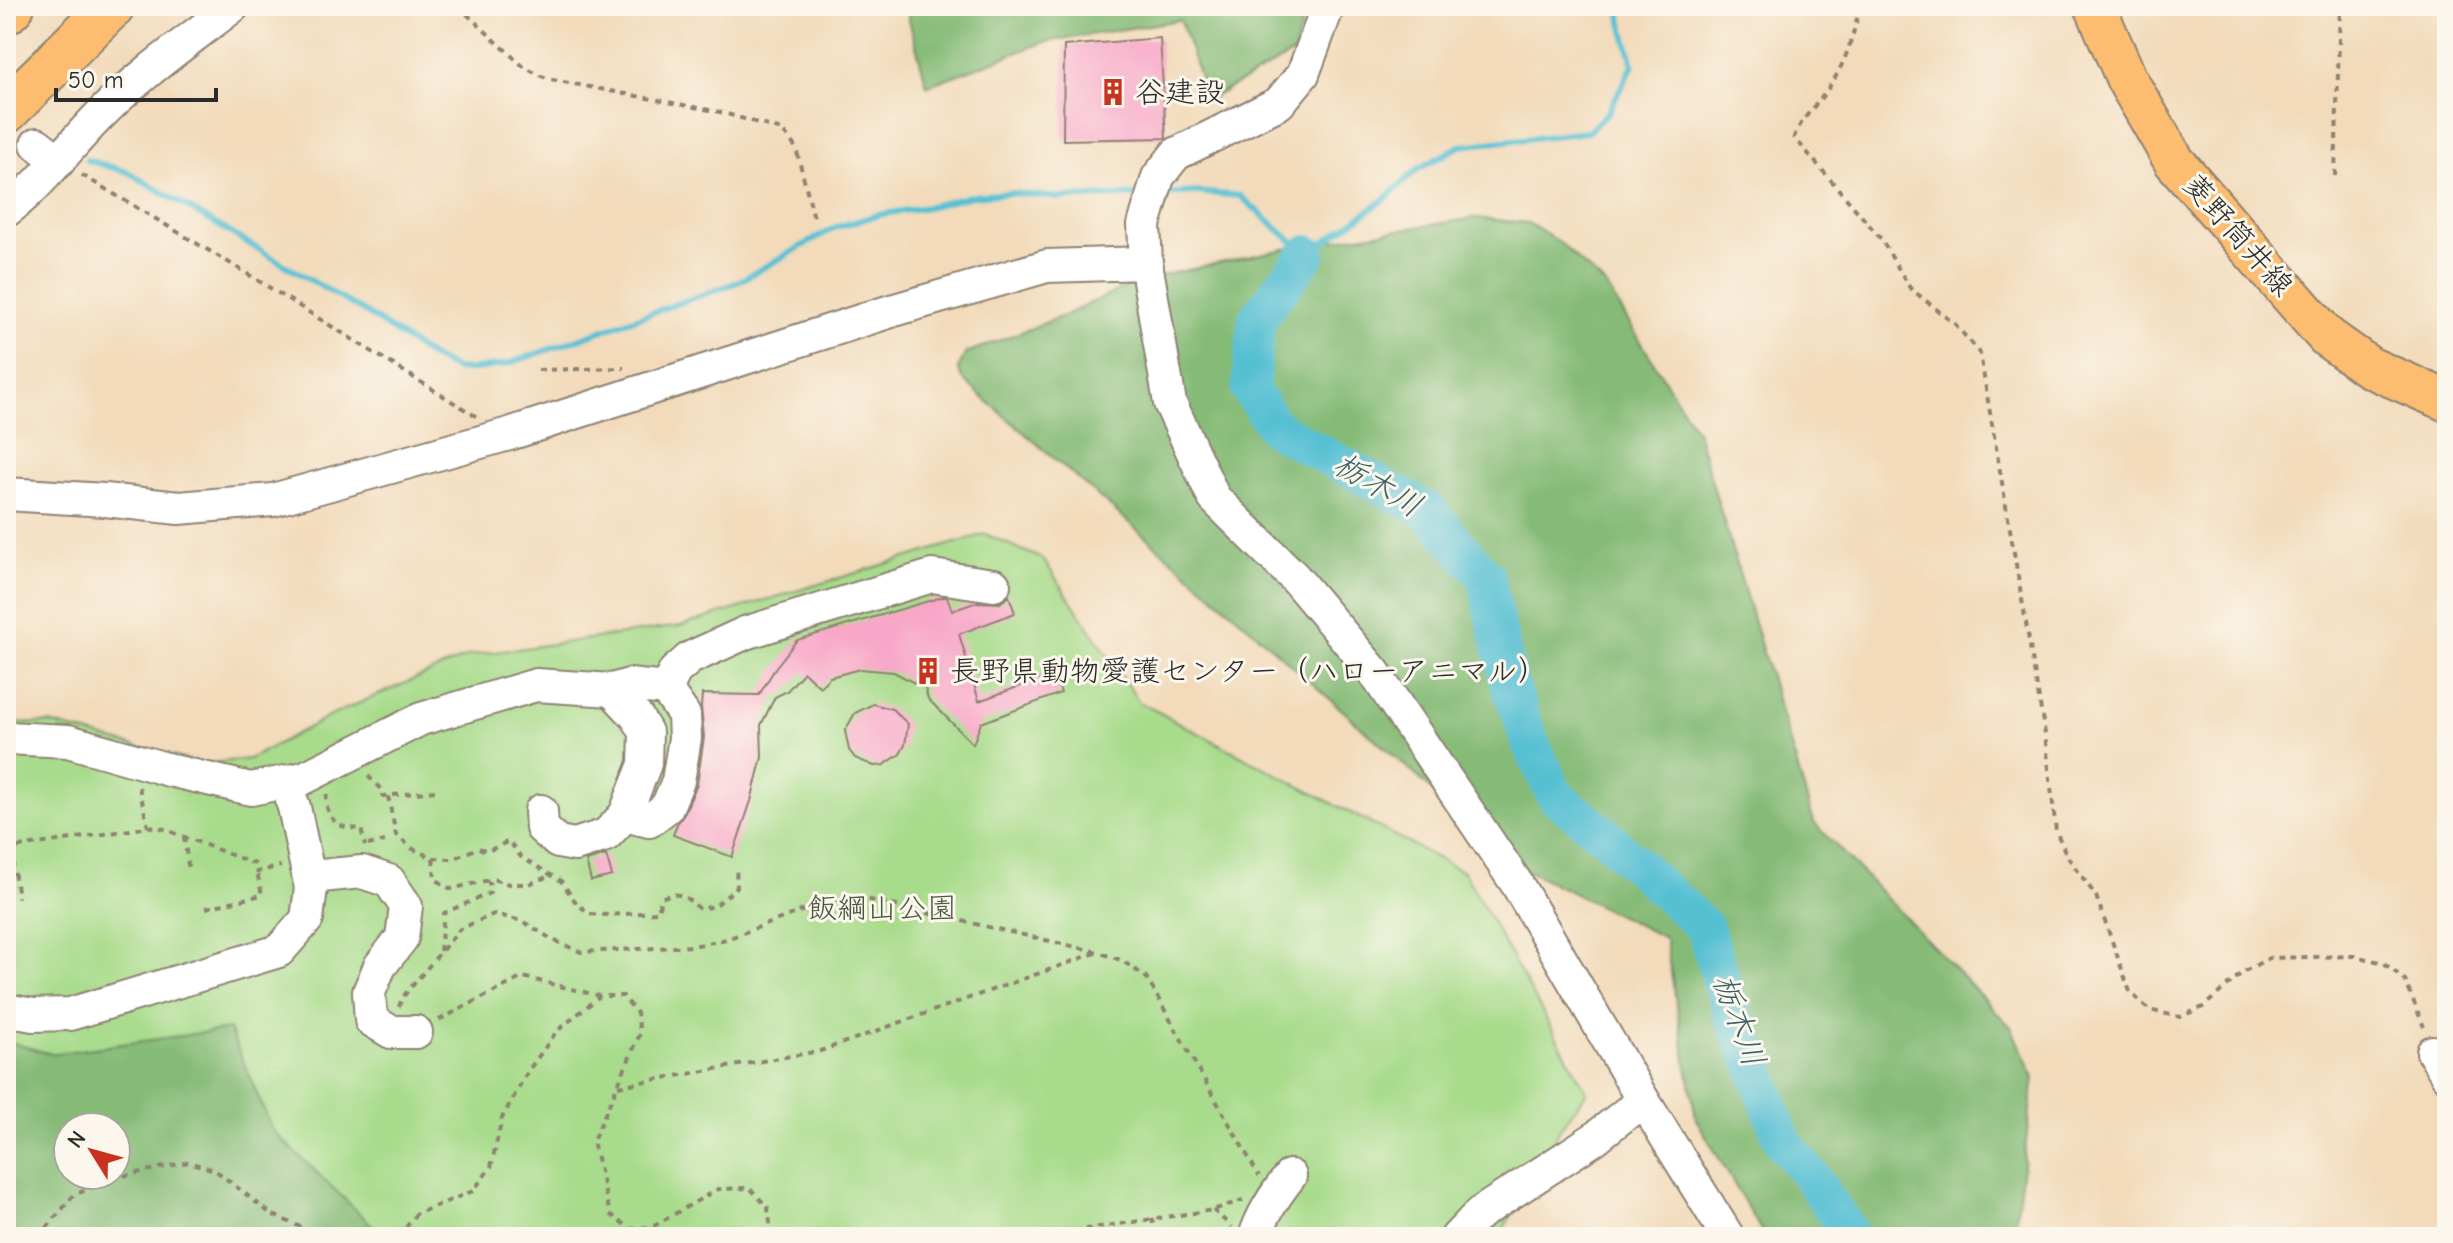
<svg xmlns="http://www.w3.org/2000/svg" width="2453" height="1243" viewBox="0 0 2453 1243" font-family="'Comic Neue','Klee One',sans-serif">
  <rect width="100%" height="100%" fill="#fbf7ec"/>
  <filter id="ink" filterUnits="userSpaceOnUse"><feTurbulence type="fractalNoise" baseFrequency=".0125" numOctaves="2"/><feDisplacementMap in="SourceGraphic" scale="16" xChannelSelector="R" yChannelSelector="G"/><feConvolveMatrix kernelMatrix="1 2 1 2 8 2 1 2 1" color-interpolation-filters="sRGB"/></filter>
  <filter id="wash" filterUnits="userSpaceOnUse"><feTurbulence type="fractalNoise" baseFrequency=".006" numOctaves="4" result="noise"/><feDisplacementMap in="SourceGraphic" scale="32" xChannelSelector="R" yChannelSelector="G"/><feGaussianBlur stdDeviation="1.8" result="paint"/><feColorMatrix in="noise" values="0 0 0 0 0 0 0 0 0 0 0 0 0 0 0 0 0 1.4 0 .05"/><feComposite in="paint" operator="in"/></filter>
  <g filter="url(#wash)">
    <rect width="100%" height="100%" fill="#f2daba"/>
    <path fill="#a8db8b" stroke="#6a835b" stroke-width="2" fill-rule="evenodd" d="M985,534L1043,559L1139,702L1464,872L1587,1092L1559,1130L1499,1237H6V724L49,723L201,764L249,759L334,714L468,656L680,626ZM68,1127H116V1175H68Z"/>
    <g fill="#86bb77" stroke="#587351" stroke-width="2" fill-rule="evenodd">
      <polygon points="923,6 1307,6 1294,53 1208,100 1180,20 1045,42 927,86 908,16"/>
      <polygon points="1475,218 1528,223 1560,243 1606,286 1697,432 1814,823 2011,1027 2034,1078 2014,1237 1901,1237 1890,1232 1886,1237 1765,1237 1696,1119 1665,938 1518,866 1190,575 979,394 962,378 958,368 966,353 1063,316 1141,280 1312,243"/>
      <path d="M229,1029L273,1131L378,1231L392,1237H6V1041L51,1054ZM68,1127H116V1175H68Z"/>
    </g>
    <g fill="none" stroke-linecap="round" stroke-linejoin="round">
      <g stroke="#57c0d3" stroke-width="6">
        <polyline points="87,160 128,172 371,316 430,356 456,369 470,370 508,364 738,282 834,228 878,215 927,207 971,196 1012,193 1060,198 1143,195"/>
        <polyline points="1163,194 1197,192 1240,196 1307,254 1384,200 1418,169 1460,146 1588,132 1608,112 1633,65 1618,6"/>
      </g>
      <polyline stroke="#57c0d3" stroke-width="38" points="1307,254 1257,319 1250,390 1276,429 1428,511 1486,577 1509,683 1530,742 1556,797 1603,834 1705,928 1733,1017 1759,1076 1783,1142 1810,1175 1852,1237"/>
    </g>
    <g id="blocks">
      <g fill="#f8a7c8">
        <polygon points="1160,38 1166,138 1063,140 1064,46"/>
        <polygon points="1009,596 1015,613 959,634 979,701 1054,674 1061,693 981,723 973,744 928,699 919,667 916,684 894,672 860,669 830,677 820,687 804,672 787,691 775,697 761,725 762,757 751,801 732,857 673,835 677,824 684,814 697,784 704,737 701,707 702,694 759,695 776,667 797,640 942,597 947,597 952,611 977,602 1000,603"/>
        <polygon points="873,704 892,709 908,724 905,745 900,754 884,765 874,766 855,758 849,750 845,731 855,713"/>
        <polygon points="606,855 612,876 591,881 586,861"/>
      </g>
    </g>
  </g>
  <g filter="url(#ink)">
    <use href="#blocks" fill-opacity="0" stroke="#8e8272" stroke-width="2"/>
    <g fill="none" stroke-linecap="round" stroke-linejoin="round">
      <g stroke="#8e8272" stroke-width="36">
        <g id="minor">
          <polyline points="1328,6 1303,74 1279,103 1176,154 1158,177 1144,225 1146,263 1170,403 1214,498 1295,578 1374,672 1517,884 1643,1100 1728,1237"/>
          <polyline points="37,144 59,161"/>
          <path d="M6,211C43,183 68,147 100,115C140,74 188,41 233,6"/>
          <polyline points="6,494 105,500 179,508 273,500 509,434 891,311 1047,266 1146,263"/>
          <polyline points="6,738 68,741 173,771 251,789 304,778 421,719 536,685 612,690 629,685 666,689 675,671 690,658 745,633 932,576 994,585"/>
          <polyline points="541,811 542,828 558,842 575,845 606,835 625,815 645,764 646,732 637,717 612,690"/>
          <polyline points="625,815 649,821 667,807 678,781 685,738 684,715 666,689"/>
          <polyline points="310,877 362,872 389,881 406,906 402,938 380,966 369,992 371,1020 391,1032 416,1032"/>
          <polyline points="6,1010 33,1015 70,1014 279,951 307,919 311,888 294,807 285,783"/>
          <polyline points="2433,1052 2447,1075"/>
          <path d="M1255,1237C1262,1214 1275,1195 1290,1176"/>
          <polyline points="1457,1237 1480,1213 1594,1139 1643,1100"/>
        </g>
      </g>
      <g stroke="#8e8272" stroke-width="44">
        <polyline id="major" points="2095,6 2127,80 2174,161 2327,337 2369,367 2447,401"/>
      </g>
      <g stroke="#8e8272" stroke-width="48">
        <g id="highway">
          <polyline points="6,12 12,6"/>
          <polyline points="6,111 112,6"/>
        </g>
      </g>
      <g stroke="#8e8272" stroke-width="4" stroke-dasharray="6 6" stroke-linecap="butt">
        <polyline points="458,6 525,68 548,79 720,112 782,130 796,148 814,218"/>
        <path d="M1860,6C1853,36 1846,64 1827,90C1816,106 1801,119 1794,137L1881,239L1910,288L1956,325L1980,354L2045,734L2056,831L2067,856L2096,896L2130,992L2149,1010L2180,1017L2203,1007L2243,972L2269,958L2354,956L2384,963L2405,980L2424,1027"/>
        <polyline points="82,175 238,268 477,417"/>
        <polyline points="2335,176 2340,6"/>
        <polyline points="538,370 624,368"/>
        <polyline points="368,776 382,790 383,796 436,791"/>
        <polyline points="139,787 148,827"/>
        <path d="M327,794C323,816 338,831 361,828L365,846"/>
        <path d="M388,796L396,835L413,849L433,858L452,859L478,848L488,851L509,841L521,857L561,881L575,901L589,914L607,915L658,912L661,898C680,890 685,897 700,909L715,906L737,887L736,866"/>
        <polyline points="184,837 189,871"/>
        <polyline points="368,845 385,841"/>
        <polyline points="6,849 156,826 255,864 257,872 281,866"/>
        <polyline points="11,849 18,898"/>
        <polyline points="433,858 435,879 451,889 493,879 509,884 529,884 549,876"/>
        <polyline points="206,908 262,895 257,872"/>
        <polyline points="440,951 444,913 490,893 489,881"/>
        <polyline points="399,1007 402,998 460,929 494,914 522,921 553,940 581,952 693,946 727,939 825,902 866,899 1098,952 1121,960 1146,977 1259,1176"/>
        <polyline points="439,1020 523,977 600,996 623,996 637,1013 640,1034 593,1141 610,1214 631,1229 654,1226 718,1189 750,1188 768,1208 772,1237"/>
        <polyline points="618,1086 820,1051 1096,953"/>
        <polyline points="1213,1210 1232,1227"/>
        <polyline points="1152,1218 1156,1237"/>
        <polyline points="39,1237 74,1195 114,1178 188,1162 215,1170 271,1214 323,1237"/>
        <polyline points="399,1237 416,1214 473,1191 491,1167 502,1118 528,1071 557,1031 600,996"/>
        <polyline points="1050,1237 1066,1232 1213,1210 1243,1200"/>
      </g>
      <use href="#minor" stroke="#fff" stroke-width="32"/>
      <use href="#major" stroke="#fcbd6f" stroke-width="40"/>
      <use href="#highway" stroke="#fcbd6f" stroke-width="44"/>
    </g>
  </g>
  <defs>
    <g id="building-bare" transform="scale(2.16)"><path d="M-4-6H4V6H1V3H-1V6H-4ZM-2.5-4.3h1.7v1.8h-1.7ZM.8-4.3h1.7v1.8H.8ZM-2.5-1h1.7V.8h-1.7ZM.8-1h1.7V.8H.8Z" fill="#c8321e" stroke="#fbf7ec" stroke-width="2.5" paint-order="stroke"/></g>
  </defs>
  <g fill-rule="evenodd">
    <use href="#building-bare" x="1113" y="92"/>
    <use href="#building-bare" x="928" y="671"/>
  </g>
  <g text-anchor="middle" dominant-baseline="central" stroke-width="6" stroke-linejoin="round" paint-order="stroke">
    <g font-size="30" fill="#2b2b2b" stroke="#fbf7ec" text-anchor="start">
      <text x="1135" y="92">谷建設</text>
      <text x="950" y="671">長野県動物愛護センター（ハローアニマル）</text>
    </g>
    <g font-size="30" fill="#2b2b2b" stroke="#fbf7ec">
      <text transform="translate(2238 235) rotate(49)">菱野筒井線</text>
    </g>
    <g font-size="30" fill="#4a5743" stroke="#fbf7ec">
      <text x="882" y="908">飯綱山公園</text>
    </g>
    <g font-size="32" font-style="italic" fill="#3a5f66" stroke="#fbf7ec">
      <text transform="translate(1378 485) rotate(30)">栃木川</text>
      <text transform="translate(1739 1020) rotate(70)">栃木川</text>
    </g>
  </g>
  <rect width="2453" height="1243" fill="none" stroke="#fbf7ec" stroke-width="32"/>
  <g transform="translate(92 1151) rotate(307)"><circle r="38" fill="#fbf7ec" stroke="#a8a59f" stroke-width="2"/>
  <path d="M0-6L14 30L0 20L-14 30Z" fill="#c8321e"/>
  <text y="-12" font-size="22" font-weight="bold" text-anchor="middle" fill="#2b2b2b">N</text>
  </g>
  <path d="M56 88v12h160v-12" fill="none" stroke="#2b2b2b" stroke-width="4"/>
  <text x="68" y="88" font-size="24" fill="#2b2b2b" stroke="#fbf7ec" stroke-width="6" paint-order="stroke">50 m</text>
</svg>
